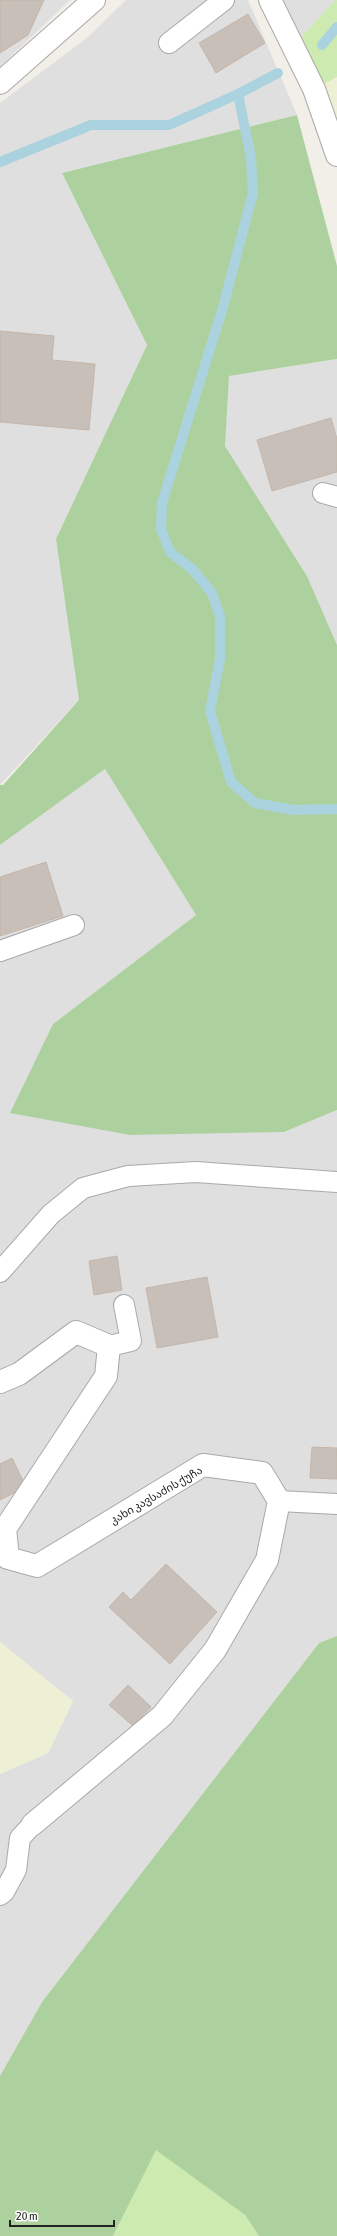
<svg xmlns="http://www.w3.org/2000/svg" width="337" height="2236" viewBox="0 0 337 2236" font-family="'Asap Condensed','Noto Sans Georgian',sans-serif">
  <rect width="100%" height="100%" fill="#f2efe9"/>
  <g fill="#e0dfdf">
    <polygon points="0,0 70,0 0,67"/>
    <polygon points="126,0 248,0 297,115 62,173 147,345 56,539 79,700 0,785 0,103 88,37"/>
    <polygon points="270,0 335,0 293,46"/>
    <polygon points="337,359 337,645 307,576 225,446 228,376"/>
    <polygon points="105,769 196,915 53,1024 284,1132 337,1110 337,1636 319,1643 42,2002 0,2076 0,1774 48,1753 73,1701 0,1642 0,845"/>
  </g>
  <g fill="#eef0d5">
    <polygon points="337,77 337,155 314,89"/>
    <polygon points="0,1642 73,1701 48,1753 0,1774"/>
  </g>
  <g fill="#cdebb0">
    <polygon points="335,0 337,0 337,77 314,89 293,46"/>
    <polygon points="156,2149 245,2215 259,2236 113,2236"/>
  </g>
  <g fill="#add19e">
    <polygon points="297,115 337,266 337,359 229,376 225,446 307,576 337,645 337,1110 284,1132 130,1135 10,1113 53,1024 196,915 105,769 0,845 0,785 3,785 79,700 56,539 147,345 62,173"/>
    <polygon points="337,1636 337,2236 259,2236 245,2215 156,2150 113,2236 0,2236 0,2076 42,2002 319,1643"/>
  </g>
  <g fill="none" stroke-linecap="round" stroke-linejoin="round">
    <g stroke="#aad3df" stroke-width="10">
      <polyline points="322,45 337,27"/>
      <polyline points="238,94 251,158 253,193 223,307 162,503 161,529 170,552 193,570 212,593 220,616 220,659 210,711 231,782 255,803 293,810 337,809"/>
      <polyline points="0,162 91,125 169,125 238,94 278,73"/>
    </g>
  </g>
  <g fill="#c7bfb8" stroke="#c4b6ab">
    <polygon points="0,0 44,0 28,35 0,53"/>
    <polygon points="248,14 265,43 216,73 199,43"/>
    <polygon points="0,331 54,336 52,360 95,364 89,430 0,422"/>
    <polygon points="331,418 337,439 337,472 272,491 257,440"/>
    <polygon points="46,862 63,916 0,936 0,877"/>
    <polygon points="117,1256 122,1290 94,1295 89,1261"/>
    <polygon points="207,1277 218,1337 157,1348 146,1288"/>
    <polygon points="312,1447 337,1448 337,1479 310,1478"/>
    <polygon points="12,1458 26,1487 0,1500 0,1464"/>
    <polygon points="166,1564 217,1612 170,1664 109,1607 123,1592 131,1600"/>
    <polygon points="128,1685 151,1707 133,1726 109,1705"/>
  </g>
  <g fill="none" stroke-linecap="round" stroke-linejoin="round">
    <g stroke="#a9a9a9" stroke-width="22">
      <g id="service">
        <polyline points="169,43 224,0"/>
        <polyline points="323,493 337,497"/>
        <polyline points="0,951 74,925"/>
        <polyline points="0,1272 51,1214 83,1188 128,1176 196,1172 337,1182"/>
        <polyline points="109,1346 131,1341 124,1305"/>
        <polyline points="279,1501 337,1504"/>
        <polyline points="0,1895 4,1892 16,1870 20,1838 33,1824"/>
      </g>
    </g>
    <g stroke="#a9a9a9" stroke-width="24">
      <g id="minor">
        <polyline points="270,0 314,89 337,155"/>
        <polyline points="0,83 94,0"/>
        <polyline points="0,1382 19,1374 76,1332 109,1346 106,1376 5,1529 8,1558 37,1566 203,1465 262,1473 279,1501 267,1560 215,1650 162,1716 33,1824"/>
      </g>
    </g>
    <use href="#service" stroke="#fff" stroke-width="20"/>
    <use href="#minor" stroke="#fff" stroke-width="22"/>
  </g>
  <g text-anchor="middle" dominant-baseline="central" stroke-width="4" stroke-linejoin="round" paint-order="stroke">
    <g font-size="11" fill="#222" stroke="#fff">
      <text transform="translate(156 1495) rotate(-30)">კახი კავსაძის ქუჩა</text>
    </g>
  </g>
  <path d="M10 2220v6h104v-6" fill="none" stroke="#222222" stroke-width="2"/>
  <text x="16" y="2220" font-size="12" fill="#222222" stroke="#ffffff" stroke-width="3" paint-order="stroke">20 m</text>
</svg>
